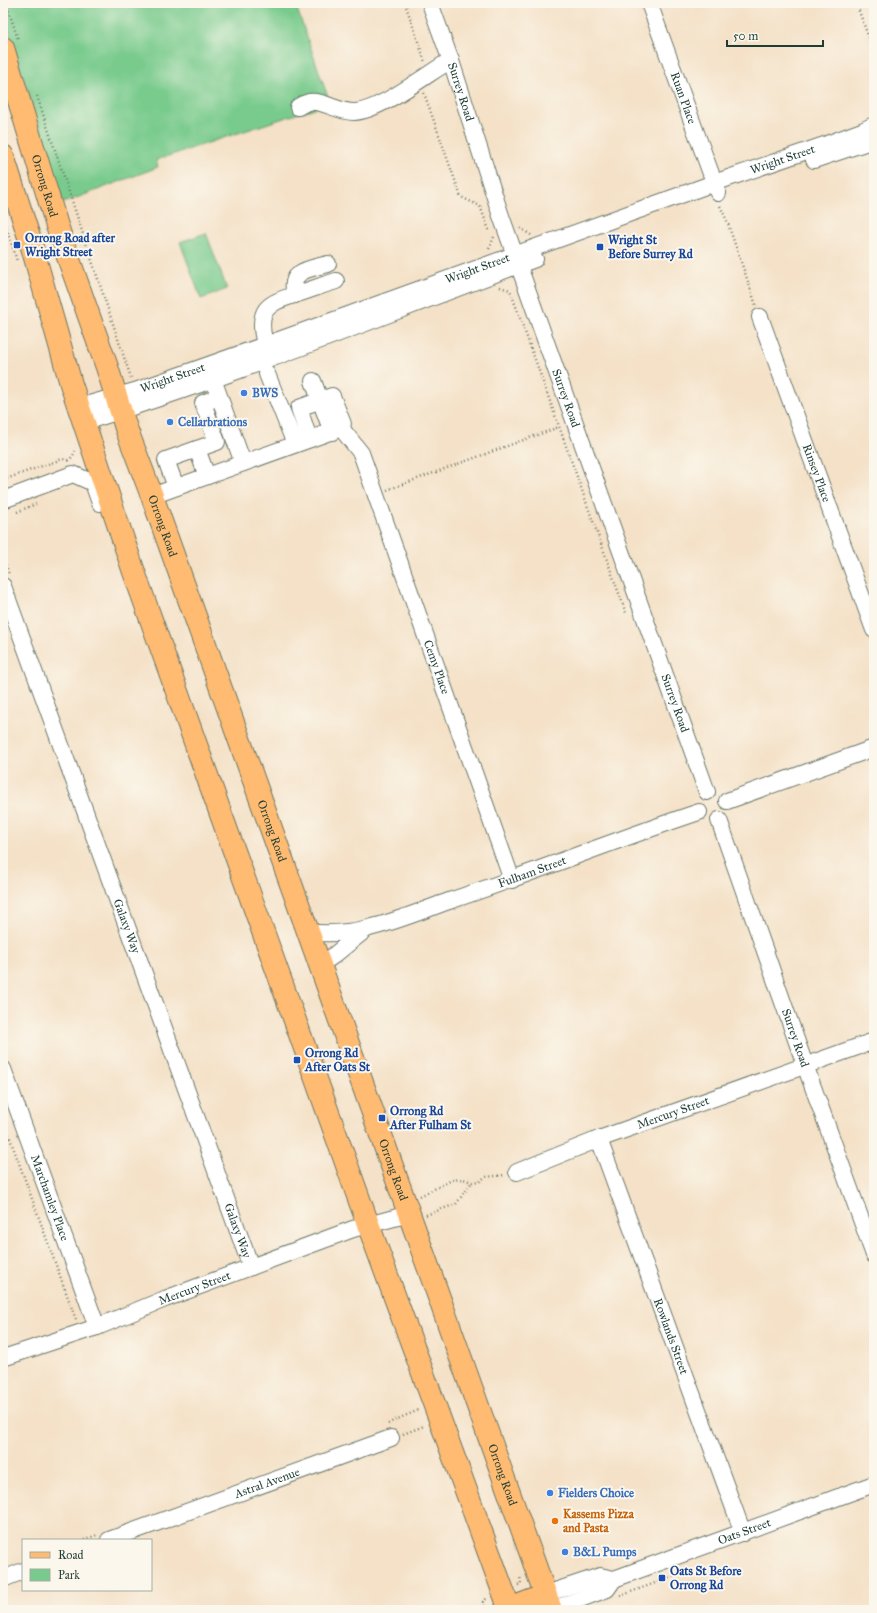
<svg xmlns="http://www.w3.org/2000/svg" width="877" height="1613" viewBox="0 0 877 1613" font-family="'IM FELL Great Primer',serif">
  <rect width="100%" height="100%" fill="#fbf7ec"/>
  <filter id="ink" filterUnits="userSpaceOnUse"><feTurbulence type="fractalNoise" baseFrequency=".025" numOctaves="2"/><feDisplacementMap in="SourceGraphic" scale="8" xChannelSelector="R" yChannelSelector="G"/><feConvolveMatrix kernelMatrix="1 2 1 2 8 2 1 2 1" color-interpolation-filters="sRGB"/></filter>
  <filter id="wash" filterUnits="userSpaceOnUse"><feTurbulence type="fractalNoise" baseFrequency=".012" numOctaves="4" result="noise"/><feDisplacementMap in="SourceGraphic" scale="16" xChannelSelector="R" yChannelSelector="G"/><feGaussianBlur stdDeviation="0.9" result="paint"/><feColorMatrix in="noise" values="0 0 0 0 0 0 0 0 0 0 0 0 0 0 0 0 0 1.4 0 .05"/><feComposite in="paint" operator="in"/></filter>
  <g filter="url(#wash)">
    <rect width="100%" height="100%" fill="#f4e1c7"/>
    <g fill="#79cb8d" stroke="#4c8460">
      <polygon points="3,3 295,3 330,103 156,160 158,167 63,203 3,14"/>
      <polygon points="206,233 227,289 201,299 180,242"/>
    </g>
  </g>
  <g filter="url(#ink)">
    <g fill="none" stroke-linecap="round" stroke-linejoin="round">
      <g stroke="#6a7667" stroke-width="18">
        <g id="minor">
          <path id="s1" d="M430,3L452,64L501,216L707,792"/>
          <path id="s2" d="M649,3L718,193"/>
          <path d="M298,107C301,105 305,103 309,102C323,100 338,112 354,112C380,111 427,74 451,60"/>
          <polyline points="814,160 874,140"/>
          <path d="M295,295C288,270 309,269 328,264"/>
          <path id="s3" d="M760,317L874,630"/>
          <path d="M268,354C263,339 256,315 271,305C279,299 289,297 297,294C310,290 323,285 336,281"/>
          <polyline points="267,374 295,444"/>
          <polyline points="213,379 243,463"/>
          <polyline points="313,381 332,432"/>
          <path id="s4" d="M79,407L135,391L265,345L714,183L827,144L862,131L874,125"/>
          <path d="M84,422C237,376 385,314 535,259"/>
          <path id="s5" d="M341,428L361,453L512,880"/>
          <polyline points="309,439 299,408 332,396 343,424 341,428"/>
          <polyline points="197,449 217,442 203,403 219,397"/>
          <polyline points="176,487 166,460 197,449 207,476"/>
          <polyline points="152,496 341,428"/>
          <polyline points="3,500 73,474 93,483 100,503"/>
          <path id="s6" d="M3,586L251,1267"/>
          <polyline points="727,801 874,748"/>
          <path id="s7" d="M719,820L805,1065L874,1255"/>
          <path id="s8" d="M308,932C357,939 404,917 449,901C533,873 615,840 699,812"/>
          <polyline points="320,965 333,956 365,930"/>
          <path id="s9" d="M3,1069L97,1327"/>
          <path id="s10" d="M599,1139L743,1533"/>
          <path id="s11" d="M517,1172L599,1139L874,1041"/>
          <path id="s12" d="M3,1358L97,1327L165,1299L353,1229L409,1214"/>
          <path id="s13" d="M109,1540L391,1438"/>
          <polyline points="3,1579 23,1571"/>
          <path id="s14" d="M546,1594L600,1576L614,1579L874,1484"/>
          <polyline points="551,1610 607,1589 614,1579"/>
        </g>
      </g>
      <g stroke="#6a7667" stroke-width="22">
        <polyline id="major" points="504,1610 546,1594"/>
      </g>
      <g stroke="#6a7667" stroke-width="24">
        <g id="highway">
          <path id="s15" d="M3,48L57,226L107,367L126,428L152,496L551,1610"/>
          <polyline points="3,156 30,240 71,384 134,572 368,1224 510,1610"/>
        </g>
      </g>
      <g stroke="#6a7667" stroke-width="2.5" stroke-dasharray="1 3" stroke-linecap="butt">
        <polyline points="6,3 18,39"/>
        <polyline points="405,3 425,62"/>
        <polyline points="856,3 874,52"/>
        <polyline points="424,93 461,197 480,206 489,230"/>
        <polyline points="37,96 131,378"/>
        <polyline points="720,206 727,221 756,305"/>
        <polyline points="3,217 17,261"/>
        <polyline points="520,228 531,235"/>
        <polyline points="489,249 494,237"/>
        <polyline points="500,287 510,290 626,613"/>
        <polyline points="68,461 73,456 75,451"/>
        <polyline points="3,480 62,459 68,460"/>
        <polyline points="387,490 559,427"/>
        <polyline points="17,512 36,504"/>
        <polyline points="3,516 10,514"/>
        <polyline points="3,557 9,574"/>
        <polyline points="3,1119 76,1320"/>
        <polyline points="420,1196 452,1180 463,1179 472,1182 480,1181 485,1177 505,1175"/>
        <polyline points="426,1215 456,1204 472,1182"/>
        <polyline points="388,1424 395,1420 419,1410"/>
        <polyline points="403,1434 424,1426"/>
        <polyline points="84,1540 97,1535"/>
        <polyline points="518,1585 521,1584 520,1576"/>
        <polyline points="620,1596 685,1572"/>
        <polyline points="486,1610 483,1602 488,1597"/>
      </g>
      <use href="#minor" stroke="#fff" stroke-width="16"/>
      <use href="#major" stroke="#ffbb71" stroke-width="20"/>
      <use href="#highway" stroke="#ffbb71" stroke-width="22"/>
    </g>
  </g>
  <g fill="#1a4fb4" stroke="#fbf7ec" stroke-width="1.5">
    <rect x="13" y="241" width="8" height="8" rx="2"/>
    <rect x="596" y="243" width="8" height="8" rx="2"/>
    <rect x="293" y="1056" width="8" height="8" rx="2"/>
    <rect x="378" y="1114" width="8" height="8" rx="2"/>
    <rect x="658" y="1574" width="8" height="8" rx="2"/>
  </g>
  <g fill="#3f7fe0" stroke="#fbf7ec" stroke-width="1.5">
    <circle cx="244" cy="393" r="4"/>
    <circle cx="170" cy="422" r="4"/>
    <circle cx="550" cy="1493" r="4"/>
    <circle cx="565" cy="1552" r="4"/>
  </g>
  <circle fill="#e8710a" stroke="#fbf7ec" stroke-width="1.5" cx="555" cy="1521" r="4"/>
  <g text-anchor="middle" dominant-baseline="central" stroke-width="4" stroke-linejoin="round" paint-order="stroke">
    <g font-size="12" fill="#1f3d34" stroke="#fbf7ec">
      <text stroke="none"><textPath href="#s1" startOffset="94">Surrey Road</textPath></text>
      <text stroke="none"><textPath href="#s2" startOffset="101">Ruan Place</textPath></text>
      <text stroke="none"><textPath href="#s4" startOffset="746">Wright Street</textPath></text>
      <text stroke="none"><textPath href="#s15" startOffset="144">Orrong Road</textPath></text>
      <text stroke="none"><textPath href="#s4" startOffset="422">Wright Street</textPath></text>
      <text stroke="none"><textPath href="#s4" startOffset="98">Wright Street</textPath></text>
      <text stroke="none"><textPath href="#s1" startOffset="418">Surrey Road</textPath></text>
      <text stroke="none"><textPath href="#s3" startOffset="166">Rinsey Place</textPath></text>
      <text stroke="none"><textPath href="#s15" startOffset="504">Orrong Road</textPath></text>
      <text stroke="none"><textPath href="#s5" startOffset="259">Cemy Place</textPath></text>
      <text stroke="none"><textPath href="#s1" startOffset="742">Surrey Road</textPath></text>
      <text stroke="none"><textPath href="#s15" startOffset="828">Orrong Road</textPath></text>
      <text stroke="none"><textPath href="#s8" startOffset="234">Fulham Street</textPath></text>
      <text stroke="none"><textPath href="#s6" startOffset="362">Galaxy Way</textPath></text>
      <text stroke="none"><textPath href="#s7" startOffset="231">Surrey Road</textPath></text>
      <text stroke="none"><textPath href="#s11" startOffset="167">Mercury Street</textPath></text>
      <text stroke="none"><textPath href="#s15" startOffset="1188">Orrong Road</textPath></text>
      <text stroke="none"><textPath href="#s9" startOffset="137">Marchamley Place</textPath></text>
      <text stroke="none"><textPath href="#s6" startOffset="686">Galaxy Way</textPath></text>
      <text stroke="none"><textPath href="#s12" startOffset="204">Mercury Street</textPath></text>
      <text stroke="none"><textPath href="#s10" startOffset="210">Rowlands Street</textPath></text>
      <text stroke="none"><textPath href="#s15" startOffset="1512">Orrong Road</textPath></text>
      <text stroke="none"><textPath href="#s13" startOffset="168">Astral Avenue</textPath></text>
      <text stroke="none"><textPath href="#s14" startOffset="210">Oats Street</textPath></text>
    </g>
    <g font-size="12" font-weight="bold" fill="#164399" stroke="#fbf7ec" text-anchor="start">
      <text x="25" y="238">Orrong Road after<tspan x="25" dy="14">Wright Street</tspan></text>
      <text x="608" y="240">Wright St<tspan x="608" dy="14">Before Surrey Rd</tspan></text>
      <text x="305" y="1053">Orrong Rd<tspan x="305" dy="14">After Oats St</tspan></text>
      <text x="390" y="1111">Orrong Rd<tspan x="390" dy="14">After Fulham St</tspan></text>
      <text x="670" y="1571">Oats St Before<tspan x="670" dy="14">Orrong Rd</tspan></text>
    </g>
    <g font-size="12" font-weight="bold" fill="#366cbe" stroke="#fbf7ec" text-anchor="start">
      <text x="252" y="393">BWS</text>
      <text x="178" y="422">Cellarbrations</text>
      <text x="558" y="1493">Fielders Choice</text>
      <text x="573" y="1552">B&amp;L Pumps</text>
    </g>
    <g font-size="12" font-weight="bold" fill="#c56008" stroke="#fbf7ec" text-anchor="start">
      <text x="563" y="1514">Kassems Pizza<tspan x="563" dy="14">and Pasta</tspan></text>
    </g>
  </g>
  <rect width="877" height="1613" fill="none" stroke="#fbf7ec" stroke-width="16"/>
  <rect x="22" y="1539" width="130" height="52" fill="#fbf7ec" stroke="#a3ada2"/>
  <rect x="30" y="1552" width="20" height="6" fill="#ffbb71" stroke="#a3ada2"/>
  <text x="58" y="1559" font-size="12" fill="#1f3d34">Road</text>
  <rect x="30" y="1569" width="20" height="12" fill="#79cb8d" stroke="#a3ada2"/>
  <text x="58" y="1579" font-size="12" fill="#1f3d34">Park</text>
  <path d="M727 40v6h96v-6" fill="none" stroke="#1f3d34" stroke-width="2"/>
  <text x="733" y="40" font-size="12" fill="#1f3d34" stroke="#fbf7ec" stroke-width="3" paint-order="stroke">50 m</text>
</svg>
